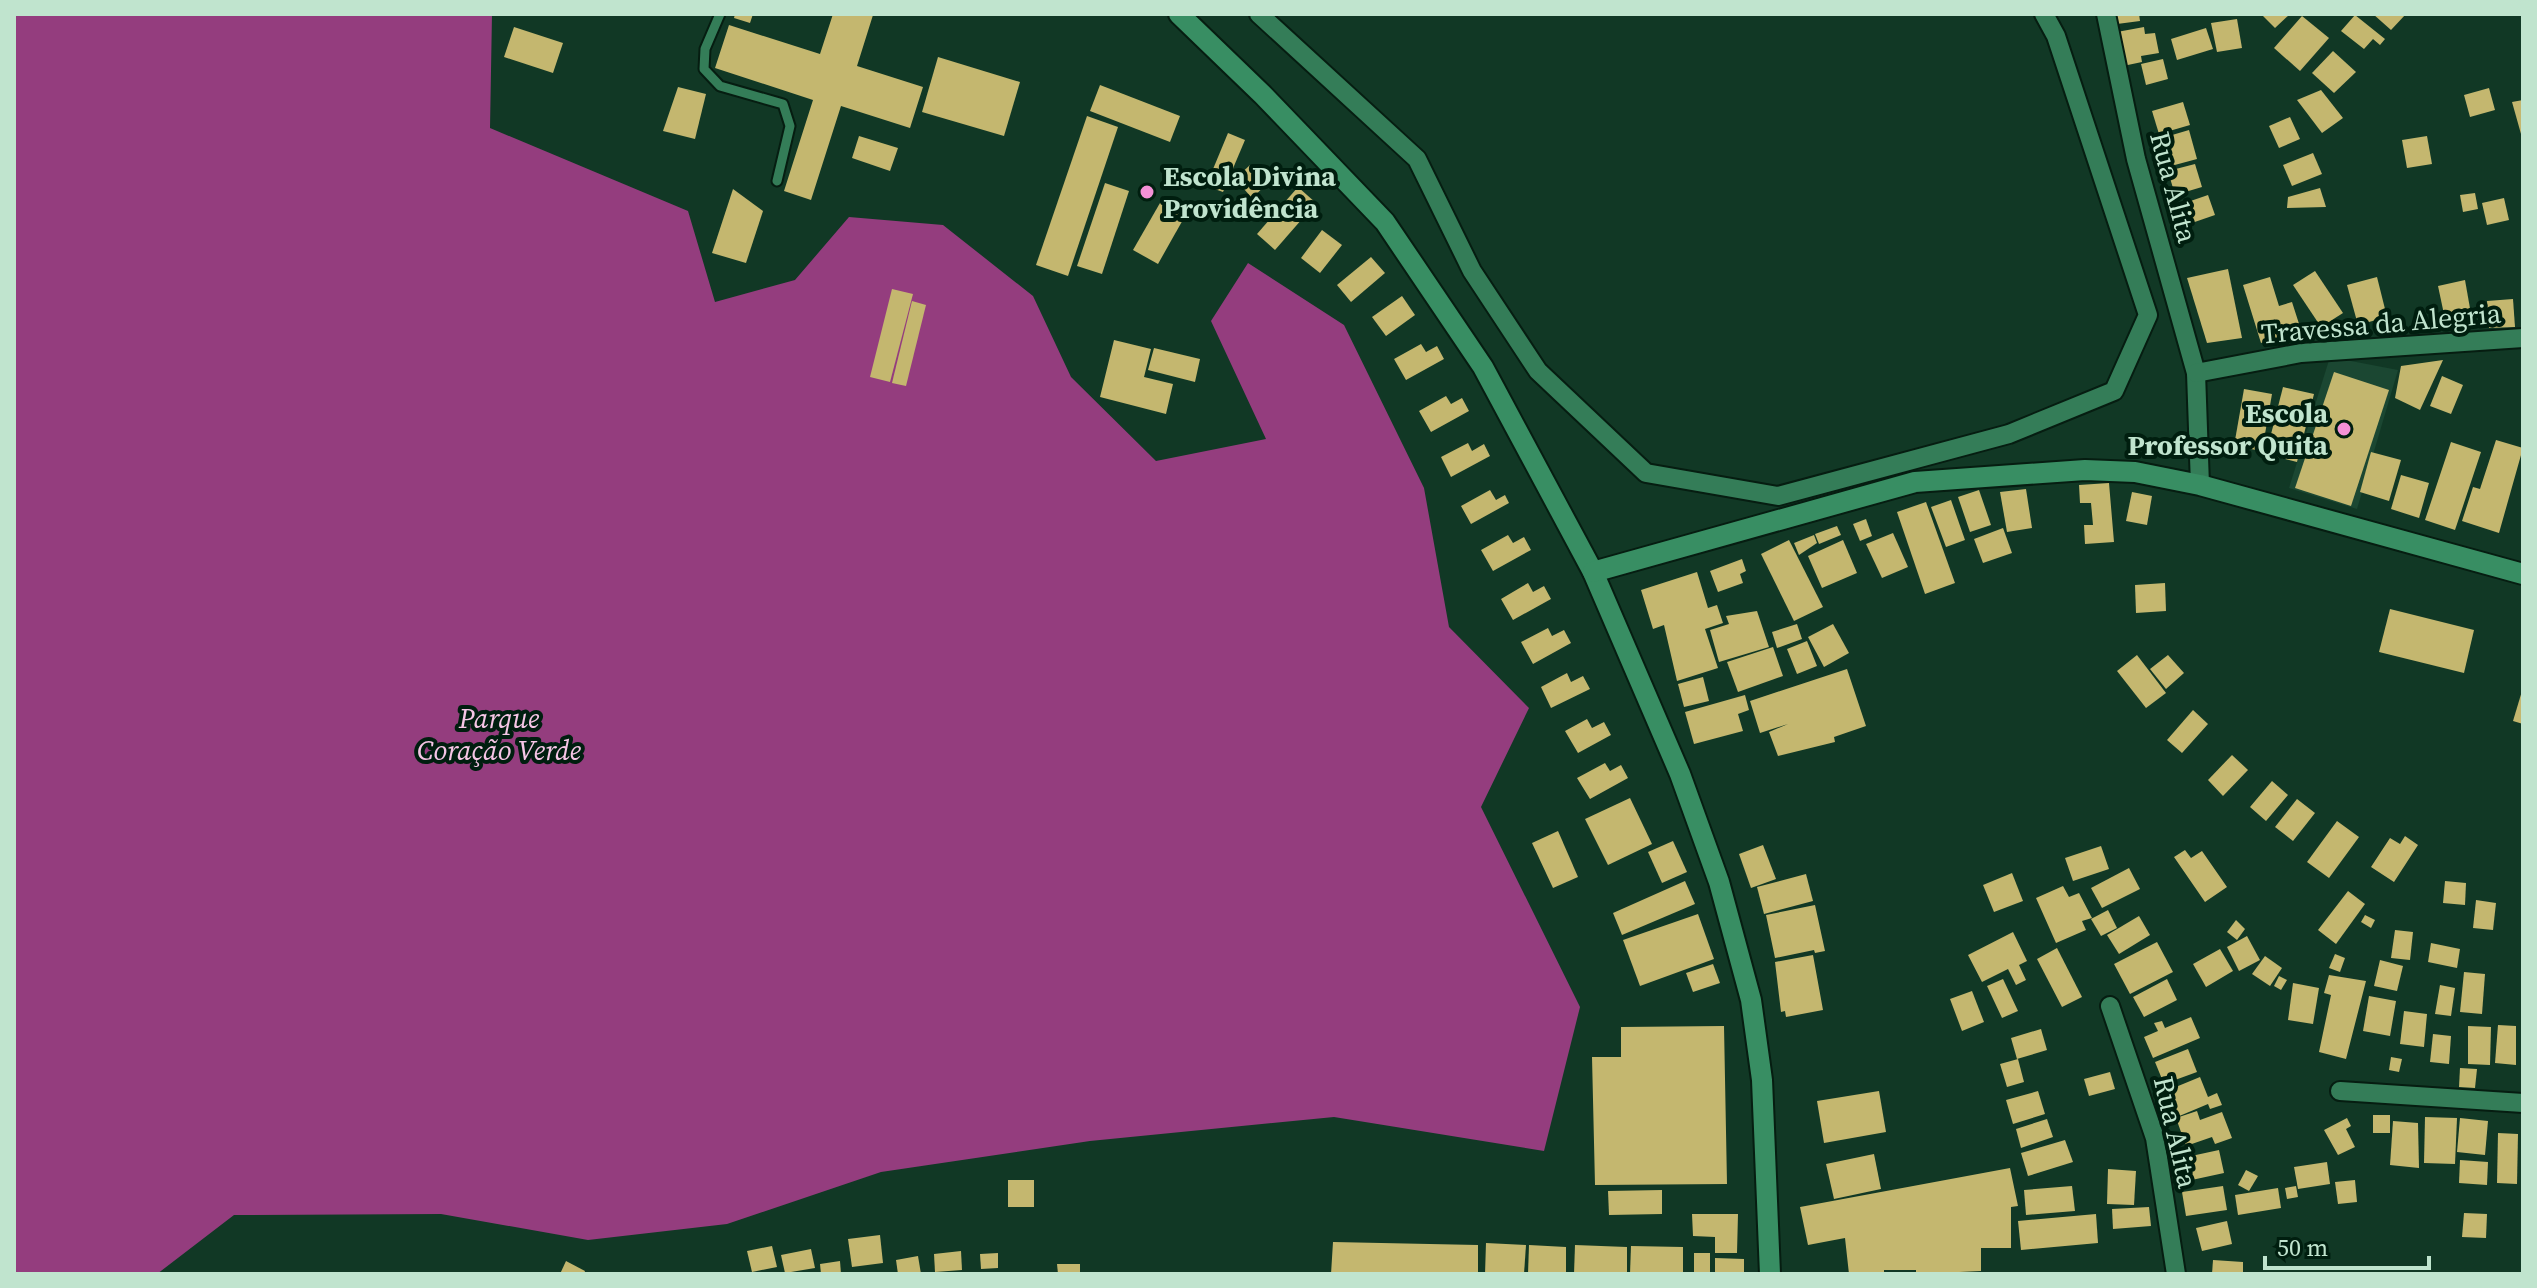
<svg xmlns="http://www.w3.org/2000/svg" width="2537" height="1288" viewBox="0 0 2537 1288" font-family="'Source Serif 4',serif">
  <rect width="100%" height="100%" fill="#113825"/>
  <polygon fill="#1b4732" points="2330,357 2398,370 2357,509 2289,488"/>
  <polygon fill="#943d7e" points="14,14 492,14 490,128 688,211 715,302 795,280 849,217 943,225 1033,296 1071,377 1156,461 1266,439 1211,321 1248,263 1344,325 1424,488 1449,627 1529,708 1481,807 1580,1007 1544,1151 1334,1117 1090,1141 881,1172 727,1224 588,1240 441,1214 234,1215 157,1274 14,1274"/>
  <g fill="#c4b76f">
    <polygon points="735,14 753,14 750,23 734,18"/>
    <polygon points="833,14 873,15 857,66 923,87 910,128 841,106 811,200 784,191 813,100 715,68 729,25 820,54"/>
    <polygon points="2116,14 2139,14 2140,21 2117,24"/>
    <polygon points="2261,14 2290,14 2275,28"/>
    <polygon points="2373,14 2406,14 2391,30"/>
    <polygon points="2355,15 2385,39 2380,45 2373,39 2364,49 2341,31"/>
    <polygon points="2302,16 2329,38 2300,71 2274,48"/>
    <polygon points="2237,19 2242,48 2217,52 2211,23"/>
    <polygon points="514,27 563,43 553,73 504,57"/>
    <polygon points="2144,27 2145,34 2155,33 2159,53 2141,56 2142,62 2123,66 2117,32"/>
    <polygon points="2206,28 2213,49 2177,60 2171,39"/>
    <polygon points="2333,51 2356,72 2334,93 2312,73"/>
    <polygon points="938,57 1020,82 1004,136 922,112"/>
    <polygon points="2163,59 2168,79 2146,85 2141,64"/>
    <polygon points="1100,85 1180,116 1170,142 1090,111"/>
    <polygon points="678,87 706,94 695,139 663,131"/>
    <polygon points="2489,88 2495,110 2470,117 2464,95"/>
    <polygon points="2321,90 2343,118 2322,133 2297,100"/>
    <polygon points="2523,100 2523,134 2521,134 2512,102"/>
    <polygon points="2183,102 2190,125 2159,134 2152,111"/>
    <polygon points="1087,116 1118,127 1068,276 1036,265"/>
    <polygon points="2290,117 2300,139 2279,148 2269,126"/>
    <polygon points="2189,130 2197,159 2171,166 2162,138"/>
    <polygon points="1228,133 1245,140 1223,192 1206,186"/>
    <polygon points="859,136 898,148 890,171 852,158"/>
    <polygon points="2427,136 2432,164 2407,168 2402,140"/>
    <polygon points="2313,153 2322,174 2292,186 2283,165"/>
    <polygon points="2195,164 2202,187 2175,195 2168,171"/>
    <polygon points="1250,165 1267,184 1252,198 1235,179"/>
    <polygon points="1105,183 1129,191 1102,274 1077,266"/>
    <polygon points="1298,187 1316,203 1275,250 1257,234"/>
    <polygon points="2320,188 2326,207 2287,208 2288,197"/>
    <polygon points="733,189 763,211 746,263 712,253"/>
    <polygon points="2475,193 2478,209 2463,212 2460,195"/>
    <polygon points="2208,195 2215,215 2186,225 2179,205"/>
    <polygon points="1164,196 1189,209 1158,264 1133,250"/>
    <polygon points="2504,198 2509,220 2487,225 2482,203"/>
    <polygon points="1322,230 1342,245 1320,273 1301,258"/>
    <polygon points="1371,257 1385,273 1351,302 1337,285"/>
    <polygon points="2228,269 2242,338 2207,343 2187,278"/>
    <polygon points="2315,271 2343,313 2321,327 2293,285"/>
    <polygon points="2270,277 2279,306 2292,302 2301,330 2261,343 2243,285"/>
    <polygon points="2377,277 2387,317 2358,325 2347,285"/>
    <polygon points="2465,280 2471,314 2445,319 2438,286"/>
    <polygon points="892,289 913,294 890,382 870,377"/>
    <polygon points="1402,296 1415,315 1386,336 1372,317"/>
    <polygon points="2513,299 2515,327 2489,328 2487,301"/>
    <polygon points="912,301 926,305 906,386 892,383"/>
    <polygon points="1114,340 1151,349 1144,377 1173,384 1166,414 1100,397"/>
    <polygon points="1421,344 1426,352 1437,346 1444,359 1406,380 1394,359"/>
    <polygon points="1154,348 1200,359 1195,382 1148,370"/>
    <polygon points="2443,360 2420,410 2395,398 2401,366"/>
    <polygon points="2334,372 2389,390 2351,506 2295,488"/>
    <polygon points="2442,376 2463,385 2451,414 2430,406"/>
    <polygon points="2283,387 2314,394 2297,462 2266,454"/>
    <polygon points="2244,389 2272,394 2262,451 2234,446"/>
    <polygon points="1446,396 1451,404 1462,398 1469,411 1431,432 1419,411"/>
    <polygon points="2496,440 2523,448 2499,533 2462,521 2473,487 2480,489"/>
    <polygon points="2451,442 2481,452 2455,530 2425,520"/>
    <polygon points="1468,443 1472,451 1484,444 1490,456 1451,477 1441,457"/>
    <polygon points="2371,452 2401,460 2389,501 2360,492"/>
    <polygon points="2401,475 2429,483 2419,518 2391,509"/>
    <polygon points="2109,483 2114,542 2085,544 2084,525 2093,525 2091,503 2080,503 2079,485"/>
    <polygon points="2026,489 2032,528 2007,532 2000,492"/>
    <polygon points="1490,490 1496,500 1505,495 1509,503 1471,524 1461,506"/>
    <polygon points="1979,490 1991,525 1970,532 1958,497"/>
    <polygon points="2132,492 2152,496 2147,525 2126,521"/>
    <polygon points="1951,500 1965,540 1946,547 1931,507"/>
    <polygon points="1926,502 1955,583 1925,594 1897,512"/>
    <polygon points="1866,519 1872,536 1860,541 1853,524"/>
    <polygon points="1837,526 1841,535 1819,544 1815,534"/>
    <polygon points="2003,528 2012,553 1983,563 1974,539"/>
    <polygon points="1893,533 1908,567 1882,578 1866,544"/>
    <polygon points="1508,535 1513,543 1524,537 1531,550 1493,571 1481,550"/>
    <polygon points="1814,535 1817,543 1799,555 1794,543"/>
    <polygon points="1789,540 1823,607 1794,621 1761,554"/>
    <polygon points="1843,540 1857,573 1822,588 1808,556"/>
    <polygon points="1742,559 1746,571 1740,574 1743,583 1718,592 1710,571"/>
    <polygon points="1697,572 1708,608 1717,605 1723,623 1705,629 1718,668 1677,681 1664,625 1653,629 1641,590"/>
    <polygon points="1528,583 1533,592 1544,586 1551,599 1513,620 1501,599"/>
    <polygon points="2165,583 2166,611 2136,613 2135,585"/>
    <polygon points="2390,609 2474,630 2464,673 2379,652"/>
    <polygon points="1757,611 1769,647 1719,662 1710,630 1729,624 1726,616"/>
    <polygon points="1797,624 1802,639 1777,648 1772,632"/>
    <polygon points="1833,624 1849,653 1824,667 1808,637"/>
    <polygon points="1548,628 1552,636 1564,630 1571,643 1533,664 1521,642"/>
    <polygon points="1807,641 1817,666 1797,674 1787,649"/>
    <polygon points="1773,647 1783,676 1738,692 1727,662"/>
    <polygon points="2137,655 2166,693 2146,708 2117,671"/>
    <polygon points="2168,655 2184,673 2166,689 2150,669"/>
    <polygon points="1847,669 1866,726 1834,737 1835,742 1778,756 1769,732 1788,724 1760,733 1750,701"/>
    <polygon points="1567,673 1571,682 1583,676 1590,689 1551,708 1541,687"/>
    <polygon points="1703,677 1709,701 1684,707 1678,684"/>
    <polygon points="2522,691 2523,691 2523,724 2513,721"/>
    <polygon points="1745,695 1749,710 1738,714 1743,731 1694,744 1685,712"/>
    <polygon points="2193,710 2208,724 2182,753 2167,740"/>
    <polygon points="1587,719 1592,728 1604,722 1611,735 1578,753 1565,731"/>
    <polygon points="2232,755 2248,770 2223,796 2208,780"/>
    <polygon points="1605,763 1610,771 1621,765 1628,778 1590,799 1577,778"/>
    <polygon points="2272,781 2288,795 2266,821 2250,807"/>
    <polygon points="1630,798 1652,844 1608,865 1585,819"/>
    <polygon points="2297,799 2315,813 2293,841 2275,827"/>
    <polygon points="2337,821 2359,837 2329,878 2307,862"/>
    <polygon points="1558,831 1578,877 1553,888 1532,843"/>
    <polygon points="2405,836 2418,845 2394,882 2371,867 2390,838 2400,844"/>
    <polygon points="1673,841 1687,872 1662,883 1648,852"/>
    <polygon points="1763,845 1776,879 1751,888 1739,854"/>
    <polygon points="2101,846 2109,869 2073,881 2065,858"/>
    <polygon points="2185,850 2191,858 2202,851 2227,887 2205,902 2174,857"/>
    <polygon points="2129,868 2140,889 2102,908 2091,888"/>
    <polygon points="2012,873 2023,901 1994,912 1983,885"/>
    <polygon points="1806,874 1813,901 1764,914 1757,887"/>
    <polygon points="1685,881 1695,904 1622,935 1613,913"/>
    <polygon points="2445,881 2466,883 2465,905 2443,903"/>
    <polygon points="2063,886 2069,897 2079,893 2092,918 2082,921 2086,930 2056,943 2036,898"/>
    <polygon points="2348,891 2365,904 2336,944 2318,930"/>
    <polygon points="2476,900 2496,903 2493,930 2473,928"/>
    <polygon points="1815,905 1825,951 1815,953 1814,950 1775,958 1766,915"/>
    <polygon points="2108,910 2117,928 2101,936 2091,919"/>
    <polygon points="1698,914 1714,959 1640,986 1623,940"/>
    <polygon points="2365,915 2375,920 2371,928 2361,922"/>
    <polygon points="2139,916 2150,935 2119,954 2107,935"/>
    <polygon points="2236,920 2245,929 2237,940 2227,932"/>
    <polygon points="2395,930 2413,932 2410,960 2391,958"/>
    <polygon points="2013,932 2027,961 2019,965 2026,980 2016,985 2008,969 1982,982 1968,955"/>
    <polygon points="2247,936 2260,960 2239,971 2227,947"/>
    <polygon points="2157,942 2173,972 2130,994 2114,964"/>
    <polygon points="2431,943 2460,949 2457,968 2428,962"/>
    <polygon points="2057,948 2082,997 2062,1007 2037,959"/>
    <polygon points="2220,949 2233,971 2206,987 2193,964"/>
    <polygon points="2335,954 2345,958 2340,972 2329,968"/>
    <polygon points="1813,955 1823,1010 1786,1017 1785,1011 1781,1012 1775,962"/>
    <polygon points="2265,956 2282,968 2270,986 2252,974"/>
    <polygon points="2380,960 2403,966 2397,991 2374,986"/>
    <polygon points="1713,964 1720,983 1693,992 1686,973"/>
    <polygon points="2464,972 2485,974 2482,1014 2460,1012"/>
    <polygon points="2329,975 2366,981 2346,1059 2319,1052 2331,995 2324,993"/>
    <polygon points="2279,976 2287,980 2281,990 2274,986"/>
    <polygon points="2003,979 2018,1011 2002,1018 1987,986"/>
    <polygon points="2167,979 2177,1000 2144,1017 2133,997"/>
    <polygon points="2293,983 2319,988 2313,1024 2288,1020"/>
    <polygon points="2440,985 2455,988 2451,1016 2435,1014"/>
    <polygon points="1972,991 1984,1022 1962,1031 1950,999"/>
    <polygon points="2369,996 2396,1001 2390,1036 2363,1031"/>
    <polygon points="2404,1011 2427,1014 2424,1047 2400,1044"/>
    <polygon points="2191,1017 2200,1038 2153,1058 2144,1037 2158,1031 2154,1023 2162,1021 2165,1028"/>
    <polygon points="2498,1025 2516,1026 2516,1065 2495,1063"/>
    <polygon points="1724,1026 1727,1184 1595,1185 1592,1057 1621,1057 1621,1027"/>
    <polygon points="2468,1026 2491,1027 2490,1065 2468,1064"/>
    <polygon points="2041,1029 2047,1050 2017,1059 2011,1038"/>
    <polygon points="2433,1034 2451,1036 2449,1064 2430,1062"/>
    <polygon points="2188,1049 2197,1072 2164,1084 2155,1062"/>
    <polygon points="2391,1057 2402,1059 2399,1072 2389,1070"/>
    <polygon points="2018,1059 2024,1082 2007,1087 2000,1064"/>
    <polygon points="2460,1068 2477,1069 2475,1088 2459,1087"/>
    <polygon points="2110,1072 2115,1089 2089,1096 2084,1079"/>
    <polygon points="2200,1077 2208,1097 2217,1093 2222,1105 2210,1109 2208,1104 2177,1117 2166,1091"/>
    <polygon points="1879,1091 1886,1132 1824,1143 1817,1101"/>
    <polygon points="2038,1091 2045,1114 2013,1124 2006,1100"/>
    <polygon points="2197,1111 2200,1120 2222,1112 2232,1138 2215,1144 2212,1137 2186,1146 2176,1118"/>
    <rect x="2373" y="1115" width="17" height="18"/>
    <polygon points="2425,1117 2457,1118 2455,1164 2424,1163"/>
    <polygon points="2347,1118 2351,1126 2346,1129 2355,1147 2338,1155 2324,1130"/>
    <polygon points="2460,1118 2488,1121 2485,1155 2457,1152"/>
    <polygon points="2047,1119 2053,1137 2021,1148 2016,1129"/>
    <polygon points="2393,1121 2418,1123 2419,1168 2390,1165"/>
    <polygon points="2498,1133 2518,1134 2517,1184 2497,1183"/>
    <polygon points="2065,1140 2073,1162 2028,1176 2021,1153"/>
    <polygon points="2219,1150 2224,1173 2187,1181 2182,1158"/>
    <polygon points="1874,1154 1881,1189 1834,1199 1826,1164"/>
    <polygon points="2460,1160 2488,1162 2487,1185 2459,1183"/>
    <polygon points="2327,1162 2330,1184 2298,1189 2294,1167"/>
    <polygon points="2010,1168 2018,1206 2011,1207 2011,1248 1981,1248 1981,1271 1916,1274 1916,1270 1884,1270 1884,1274 1849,1274 1845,1238 1808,1245 1800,1207"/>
    <polygon points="2108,1169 2136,1171 2134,1205 2107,1204"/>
    <polygon points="2246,1170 2258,1176 2249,1191 2238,1185"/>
    <rect x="1008" y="1180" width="26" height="27"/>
    <polygon points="2355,1180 2357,1202 2338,1204 2335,1182"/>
    <polygon points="2072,1186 2075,1211 2026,1215 2024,1190"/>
    <polygon points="2223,1186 2227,1210 2186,1216 2182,1192"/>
    <polygon points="2296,1186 2298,1197 2287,1199 2285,1188"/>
    <polygon points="2278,1188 2281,1208 2238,1215 2235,1195"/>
    <polygon points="1662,1190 1662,1214 1609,1215 1608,1191"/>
    <polygon points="2149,1207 2151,1226 2113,1229 2112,1209"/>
    <polygon points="2464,1213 2487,1214 2486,1238 2462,1237"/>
    <polygon points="1692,1214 1738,1214 1737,1253 1715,1253 1715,1237 1693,1236"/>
    <polygon points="2096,1214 2098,1243 2021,1250 2018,1221"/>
    <polygon points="2227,1221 2232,1244 2202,1251 2196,1228"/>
    <polygon points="880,1235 883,1263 852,1267 848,1239"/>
    <polygon points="1333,1242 1478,1245 1478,1274 1331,1274"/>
    <polygon points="1486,1243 1526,1245 1524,1274 1485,1274"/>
    <polygon points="1529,1245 1566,1247 1566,1274 1528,1274"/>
    <polygon points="1575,1245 1627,1247 1627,1274 1574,1274"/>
    <polygon points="772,1246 777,1267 752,1272 747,1251"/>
    <polygon points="1631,1246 1683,1247 1683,1274 1630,1274"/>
    <polygon points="811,1249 815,1268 785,1273 781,1255"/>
    <polygon points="961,1251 962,1270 935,1272 934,1254"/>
    <polygon points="998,1253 998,1268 981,1269 980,1254"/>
    <rect x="1694" y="1253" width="16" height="20"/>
    <polygon points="918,1256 921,1274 898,1274 896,1260"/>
    <polygon points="1715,1258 1744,1259 1744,1274 1715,1274"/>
    <polygon points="2213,1260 2243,1262 2243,1274 2212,1274"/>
    <polygon points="566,1261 585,1271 584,1274 560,1274"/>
    <polygon points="840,1261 841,1274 821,1274 820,1264"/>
    <polygon points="1057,1264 1080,1264 1080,1274 1058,1274"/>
  </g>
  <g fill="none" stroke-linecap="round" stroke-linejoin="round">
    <g stroke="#061d11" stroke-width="13">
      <polyline id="lane" points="720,14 705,49 704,69 720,86 783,104 790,126 777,181"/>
    </g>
    <g stroke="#061d11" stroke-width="22">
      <g id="street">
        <polyline points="1259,14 1417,159 1472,271 1538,371 1646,473 1778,496 2009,434 2114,391 2148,315 2056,36 2044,14"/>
        <polyline points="2106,14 2136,159 2196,373 2200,485"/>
        <polyline points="2196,373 2301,353 2523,338"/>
        <polyline points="2110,1006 2155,1138 2176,1274"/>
        <polyline points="2340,1091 2523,1103"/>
      </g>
    </g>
    <g stroke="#061d11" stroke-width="24">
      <g id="secondary">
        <polyline points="1179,14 1263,95 1385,222 1483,367 1593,572 1680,774 1719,882 1751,1000 1762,1080 1770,1274"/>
        <polyline points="1593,572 1915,482 2085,470 2135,472 2200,485 2523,574"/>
      </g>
    </g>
    <use href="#lane" stroke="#347d58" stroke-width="9"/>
    <use href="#street" stroke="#347d58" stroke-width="18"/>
    <use href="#secondary" stroke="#388e63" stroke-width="20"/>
  </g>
  <g fill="#f391d6" stroke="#001e0f" stroke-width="3">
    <circle cx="1147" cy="192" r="8"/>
    <circle cx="2344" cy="429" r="8"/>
  </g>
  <g text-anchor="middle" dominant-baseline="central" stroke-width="8" stroke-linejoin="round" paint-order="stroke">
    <g font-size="28" font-weight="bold" fill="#c0e4ce" stroke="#001e0f" text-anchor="start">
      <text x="1163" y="176">Escola Divina<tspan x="1163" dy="32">Providência</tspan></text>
      <text x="2328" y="413" text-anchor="end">Escola<tspan x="2328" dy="32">Professor Quita</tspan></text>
    </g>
    <g font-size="28" fill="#c0e4ce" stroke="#001e0f">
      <text transform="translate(2174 187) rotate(75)">Rua Alita</text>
      <text transform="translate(2381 323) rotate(-5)">Travessa da Alegria</text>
      <text transform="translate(2176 1132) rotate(77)">Rua Alita</text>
    </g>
    <g font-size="28" font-style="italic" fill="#f6c6e6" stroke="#001e0f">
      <text x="499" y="718">Parque<tspan x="499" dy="32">Coração Verde</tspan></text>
    </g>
  </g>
  <rect width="2537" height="1288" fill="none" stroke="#c0e4ce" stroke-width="32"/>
  <path d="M2265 1256v12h164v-12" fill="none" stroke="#c0e4ce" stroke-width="4"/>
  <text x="2277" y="1256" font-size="24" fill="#c0e4ce" stroke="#001e0f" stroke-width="6" paint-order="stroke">50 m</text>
</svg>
